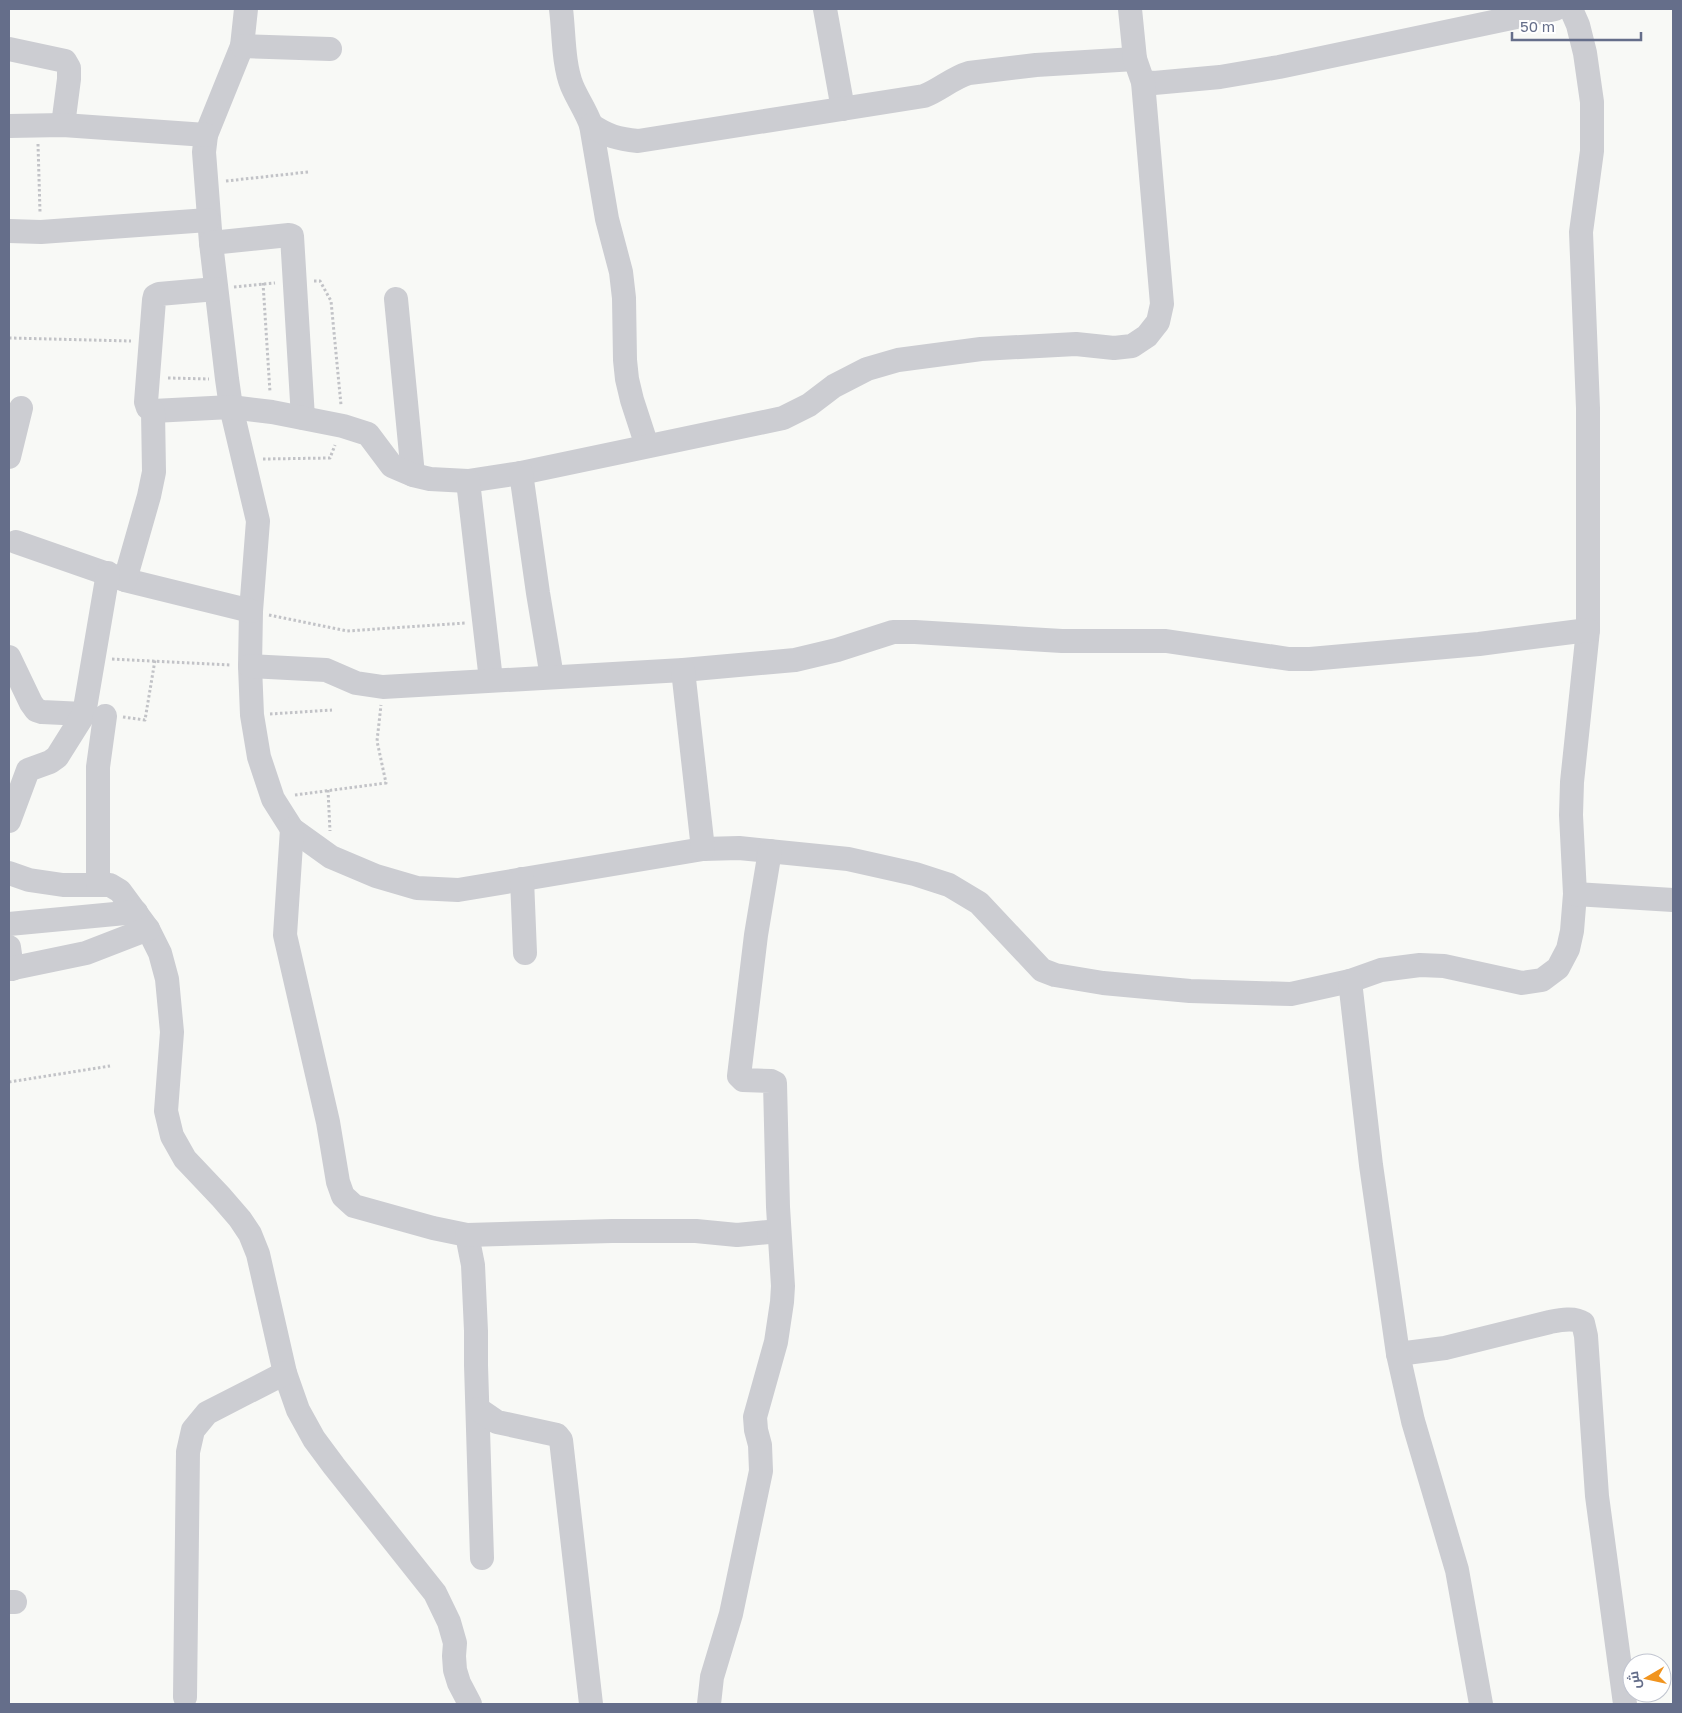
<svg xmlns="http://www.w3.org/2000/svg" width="1682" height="1713" viewBox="0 0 1682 1713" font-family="'Golos Text',Cairo,sans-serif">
  <rect width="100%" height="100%" fill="#f8f9f6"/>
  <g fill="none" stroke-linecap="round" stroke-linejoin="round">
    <g stroke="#c2c3c7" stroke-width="3" stroke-dasharray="2.5 2.5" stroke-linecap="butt">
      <polyline points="38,144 40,212"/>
      <polyline points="226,181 308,172"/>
      <polyline points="314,281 320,281 331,301 341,405"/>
      <polyline points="263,283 270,392"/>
      <polyline points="234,287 275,283"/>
      <polyline points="9,338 131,341"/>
      <polyline points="168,378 209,379"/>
      <polyline points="263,459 330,458 335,445"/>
      <polyline points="269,615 347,631 466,623"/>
      <polyline points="112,659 230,665"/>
      <polyline points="270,714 332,710"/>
      <polyline points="123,717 145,720 155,660"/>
      <polyline points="328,790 330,831"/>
      <polyline points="295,795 386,783 377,741 381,705"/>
      <polyline points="9,1082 110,1066"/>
    </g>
    <g stroke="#cccdd2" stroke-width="24">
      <polyline points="246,9 242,46 206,135 204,152 211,243 227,379 231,407 258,521 251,611 250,666 252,715 259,757 273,799 292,829 331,857 376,876 417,888 458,890 703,849 739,848 848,859 915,874 949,885 979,903 1042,970 1055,975 1103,983 1190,991 1291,994 1350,981 1381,970 1420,965 1444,966 1522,983 1542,980 1558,968 1568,949 1572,931 1575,894 1571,815 1572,782 1588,630 1588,408 1581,232 1592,151 1592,102 1585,53 1578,25 1571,9"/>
      <path d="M561,9C564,32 563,64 572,86C578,100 586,111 591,125L607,219L621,272L624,298L625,360L627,379L632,400L647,446"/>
      <polyline points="825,9 843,109"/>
      <polyline points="242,46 330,49"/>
      <polyline points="9,49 65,61 69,68 69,79 63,125"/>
      <polyline points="1143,82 1154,83 1220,77 1279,67 1555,9"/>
      <path d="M591,125C607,136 618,139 638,141L924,96C940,90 952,78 969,73L1036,65L1135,59"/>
      <polyline points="9,126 63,125 206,135"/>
      <polyline points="9,231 41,232 208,220"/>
      <polyline points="211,243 289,235 292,236 303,418"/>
      <polyline points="396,299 413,475"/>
      <polyline points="153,411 231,407 272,412 343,426 368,434 392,466 413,475 430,479 468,481 521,473 783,418 809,405 834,386 867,369 898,360 981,349 1076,344 1114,348 1132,346 1147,336 1158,322 1162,304 1143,82 1135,59 1130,9"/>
      <polyline points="9,457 21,408"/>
      <polyline points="521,473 538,593 552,677"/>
      <polyline points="468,481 491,680"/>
      <polyline points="16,542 125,580 251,611"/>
      <polyline points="125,580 149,496 154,472 153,411 148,408 146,402 154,300 155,296 159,294 216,289"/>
      <polyline points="9,657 31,703 36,710 42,712 84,714"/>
      <polyline points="250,666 326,670 356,683 383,687 683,670 795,660 837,650 893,632 915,632 1062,641 1166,641 1289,659 1310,659 1479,644 1588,630"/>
      <polyline points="683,670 703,849"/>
      <polyline points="9,821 28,770 50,762 57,757 84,714 108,573"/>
      <polyline points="292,829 285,935 328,1122 338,1182 343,1196 354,1206 433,1228 467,1235 473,1265 476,1331 476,1365 482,1558"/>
      <polyline points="9,873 29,880 63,885 110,885 120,891 148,929 160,953 167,979 172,1032 166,1111 172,1136 185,1159 221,1197 240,1219 250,1234 258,1254 285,1373 298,1410 314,1439 334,1466 435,1593 449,1622 455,1643 454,1656 455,1670 459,1683 470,1704"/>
      <polyline points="522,879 525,953"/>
      <polyline points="98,884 98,767 105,716"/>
      <polyline points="1575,894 1673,900"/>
      <polyline points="9,924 136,912"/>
      <polyline points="9,947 12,969"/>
      <polyline points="9,969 86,953 148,929"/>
      <path d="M1350,981L1371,1165L1398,1354L1445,1348L1550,1322C1560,1320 1574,1317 1583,1323L1586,1336L1597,1496L1625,1704"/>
      <polyline points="467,1235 612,1231 696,1231 737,1235 779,1231"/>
      <polyline points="1398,1354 1413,1421 1457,1570 1481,1704"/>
      <polyline points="478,1409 497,1422 557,1435 561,1440 591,1704"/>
      <polyline points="9,1602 15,1602"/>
      <polyline points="185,1697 188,1452 193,1430 207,1413 285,1373"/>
      <polyline points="709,1704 712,1677 731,1614 761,1471 760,1445 756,1430 755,1417 776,1342 782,1302 783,1286 778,1207 775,1083 771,1081 743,1080 739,1076 756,935 770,851"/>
    </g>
  </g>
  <rect width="1682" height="1713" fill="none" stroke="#656e8a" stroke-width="20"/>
  <g transform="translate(1647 1678) rotate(261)"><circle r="24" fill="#ffffff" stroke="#c1c5d0"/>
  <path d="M0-4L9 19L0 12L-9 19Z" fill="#f1941e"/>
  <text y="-8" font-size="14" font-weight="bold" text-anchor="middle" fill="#656e8a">ش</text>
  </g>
  <path d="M1512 32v8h129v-8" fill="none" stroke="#656e8a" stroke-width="2.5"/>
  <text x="1520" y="32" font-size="15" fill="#656e8a" stroke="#ffffff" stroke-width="4" paint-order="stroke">50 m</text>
</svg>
